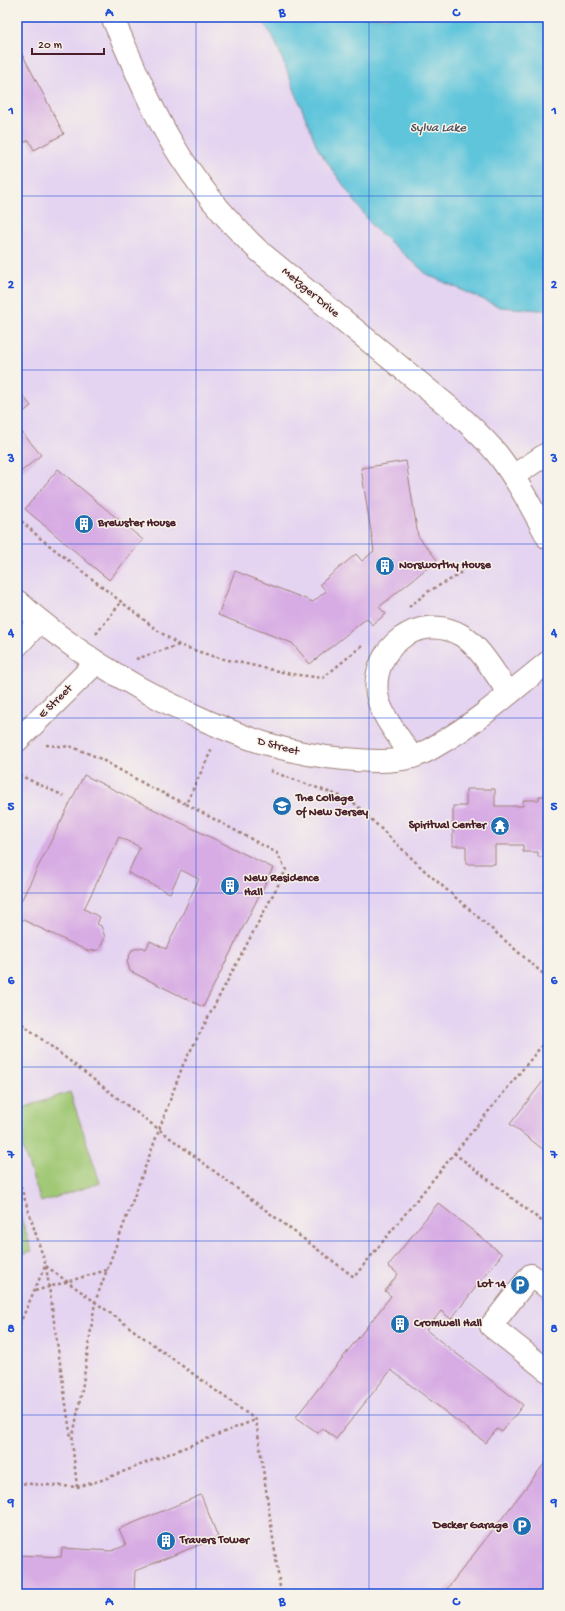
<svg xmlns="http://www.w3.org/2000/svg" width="565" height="1611" viewBox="0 0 565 1611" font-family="'Gochi Hand',sans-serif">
  <rect width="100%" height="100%" fill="#f7f3e8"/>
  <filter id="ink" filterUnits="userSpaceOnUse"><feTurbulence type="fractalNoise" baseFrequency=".025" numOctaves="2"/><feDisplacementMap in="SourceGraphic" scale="8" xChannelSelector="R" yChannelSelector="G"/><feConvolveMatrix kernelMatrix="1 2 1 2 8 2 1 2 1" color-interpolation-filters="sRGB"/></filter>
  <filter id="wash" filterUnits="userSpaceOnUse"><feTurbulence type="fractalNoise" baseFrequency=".012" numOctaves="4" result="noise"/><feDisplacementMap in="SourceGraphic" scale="16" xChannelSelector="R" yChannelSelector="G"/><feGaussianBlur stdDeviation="0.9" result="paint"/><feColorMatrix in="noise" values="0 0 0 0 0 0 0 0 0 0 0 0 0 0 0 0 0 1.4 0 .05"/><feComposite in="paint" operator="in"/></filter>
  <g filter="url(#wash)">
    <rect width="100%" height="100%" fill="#f2dfc3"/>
    <rect fill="#e4d3f1" x="17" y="17" width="531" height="1577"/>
    <g fill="#a0c874" stroke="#757450">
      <polygon points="70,1092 100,1183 41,1202 17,1131 17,1110"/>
      <polygon points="17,1205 32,1251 17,1256"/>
    </g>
    <polygon fill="#5ec5db" stroke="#547283" points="261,17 548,17 548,309 540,310 500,307 428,275 373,227 318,149 276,43"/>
    <g id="blocks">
      <g fill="#d7abe4">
        <polygon points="17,44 64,134 34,150 29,140 17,146"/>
        <polygon points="17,388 31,406 17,417"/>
        <polygon points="17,426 41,455 17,475"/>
        <polygon points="406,461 418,536 437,560 379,607 386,614 372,625 367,618 310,664 292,643 218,615 235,571 313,602 326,591 320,584 356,554 362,561 374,551 361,468"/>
        <polygon points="58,469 143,540 109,580 25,509"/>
        <polygon points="84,775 273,868 203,1007 130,971 127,961 132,950 142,947 146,949 150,941 166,949 199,879 181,870 170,893 128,873 140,847 119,837 84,909 100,917 97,924 101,926 105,937 99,950 88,951 17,917 17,909"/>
        <polygon points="466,789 495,789 495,806 523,806 523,800 539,800 539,796 548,796 548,857 538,857 538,852 523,852 523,845 495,845 495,864 466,864 466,846 453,846 453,806 466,806"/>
        <polygon points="548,1075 548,1153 510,1124"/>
        <polygon points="438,1203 502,1254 451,1319 441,1311 426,1330 523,1405 502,1432 497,1429 486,1443 391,1370 336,1439 322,1428 318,1433 296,1417 391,1296 385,1291 398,1274 388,1266"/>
        <polygon points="548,1459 548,1594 443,1594"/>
        <polygon points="201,1495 218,1537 135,1571 134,1594 17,1594 17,1555 61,1557 62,1548 112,1551 126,1545 119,1529"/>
      </g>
    </g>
  </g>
  <g filter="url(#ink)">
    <use href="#blocks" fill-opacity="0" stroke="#9e7f77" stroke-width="1"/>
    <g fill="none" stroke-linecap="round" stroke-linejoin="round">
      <g stroke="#9e7f77" stroke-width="24">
        <g id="minor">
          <path d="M112,17C131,59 148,103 172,143C196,183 225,219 259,251L459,415C473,428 487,441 498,455C518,481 533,510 548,538"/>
          <polyline points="513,476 548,453"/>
          <path d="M17,601C68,647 124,683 187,712C240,737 286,754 345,759C367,761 391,763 412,757C421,755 431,749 439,744C479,721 513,690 548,662"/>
          <polyline points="17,646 40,621"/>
          <polyline points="17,741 96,663"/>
          <path d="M412,757C401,739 380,715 377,694C371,648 419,611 461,635C480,646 496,676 509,693"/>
          <polyline points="548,1288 531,1275 491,1326 548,1371"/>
        </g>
      </g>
      <g stroke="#9e7f77" stroke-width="2.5" stroke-dasharray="3 3" stroke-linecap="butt">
        <polyline points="17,517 40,538 157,630 179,645 215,657 291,674 323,678 364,644"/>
        <polyline points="409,607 429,591 457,576 466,567"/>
        <polyline points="96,634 122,601"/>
        <polyline points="136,659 179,645"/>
        <polyline points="46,745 72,747 97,757 150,787 186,804"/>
        <polyline points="17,763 19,775 64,796"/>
        <polyline points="270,771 351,800 424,870 548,978"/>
        <polyline points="17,1020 120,1100 354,1277 548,1038"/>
        <polyline points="454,1153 548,1226"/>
        <polyline points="17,1175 46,1266 71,1439"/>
        <polyline points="46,1266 256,1420 281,1594"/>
        <polyline points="35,1291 107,1270"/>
        <polyline points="17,1330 45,1266"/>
        <polyline points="17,1483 77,1487 102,1480 255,1420"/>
        <polyline points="77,1487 72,1441 82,1390 95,1302 183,1065 286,870 277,853 186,804 212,749"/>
        <polyline points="280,1594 281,1591 285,1594"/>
      </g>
      <use href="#minor" stroke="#fff" stroke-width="22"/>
    </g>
  </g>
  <path fill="none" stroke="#1d4ed8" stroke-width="1" stroke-opacity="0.55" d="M196,17V1594M369,17V1594M17,196H548M17,370H548M17,544H548M17,718H548M17,893H548M17,1067H548M17,1241H548M17,1415H548"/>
  <defs>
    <g id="building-disc" transform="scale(1)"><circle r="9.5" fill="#1f6fb2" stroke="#f7f3e8"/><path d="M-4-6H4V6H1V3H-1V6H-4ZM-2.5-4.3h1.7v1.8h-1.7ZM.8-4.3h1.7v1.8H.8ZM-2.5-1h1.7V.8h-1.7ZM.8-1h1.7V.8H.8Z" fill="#fff"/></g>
    <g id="university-disc" transform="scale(1)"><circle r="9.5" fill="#1f6fb2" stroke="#f7f3e8"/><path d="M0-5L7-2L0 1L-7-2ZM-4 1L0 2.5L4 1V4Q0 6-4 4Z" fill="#fff"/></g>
    <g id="temple-disc" transform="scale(1)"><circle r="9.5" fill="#1f6fb2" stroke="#f7f3e8"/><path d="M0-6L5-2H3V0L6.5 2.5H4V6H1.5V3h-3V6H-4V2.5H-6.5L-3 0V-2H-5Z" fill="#fff"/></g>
    <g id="parking-disc" transform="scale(1)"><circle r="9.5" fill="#1f6fb2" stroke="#f7f3e8"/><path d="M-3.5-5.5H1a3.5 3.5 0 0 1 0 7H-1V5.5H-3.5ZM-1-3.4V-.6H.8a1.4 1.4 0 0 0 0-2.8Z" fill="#fff"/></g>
  </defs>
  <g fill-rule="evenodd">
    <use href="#building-disc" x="84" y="524"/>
    <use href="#building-disc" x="385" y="566"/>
    <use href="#university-disc" x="282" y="806"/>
    <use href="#temple-disc" x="500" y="826"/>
    <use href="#building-disc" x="230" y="886"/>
    <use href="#parking-disc" x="520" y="1285"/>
    <use href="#building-disc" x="400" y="1324"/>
    <use href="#parking-disc" x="522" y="1526"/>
    <use href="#building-disc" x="166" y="1541"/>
  </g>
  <g text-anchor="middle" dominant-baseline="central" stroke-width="3" stroke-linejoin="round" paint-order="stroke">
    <g font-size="12" fill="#4a1f2b" stroke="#f7f3e8">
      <text transform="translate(310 293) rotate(40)">Metzger Drive</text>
      <text transform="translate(56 702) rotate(-45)">E Street</text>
      <text transform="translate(278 747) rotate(15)">D Street</text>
    </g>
    <g font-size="12" font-weight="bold" fill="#4a1f2b" stroke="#f7f3e8" text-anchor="start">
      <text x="98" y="524">Brewster House</text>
      <text x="399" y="566">Norsworthy House</text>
      <text x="296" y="799">The College<tspan x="296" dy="14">of New Jersey</tspan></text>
      <text x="486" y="826" text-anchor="end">Spiritual Center</text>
      <text x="244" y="879">New Residence<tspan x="244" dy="14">Hall</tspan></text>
      <text x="506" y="1285" text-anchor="end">Lot 14</text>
      <text x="414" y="1324">Cromwell Hall</text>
      <text x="508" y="1526" text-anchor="end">Decker Garage</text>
      <text x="180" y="1541">Travers Tower</text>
    </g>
    <g font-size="13" font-style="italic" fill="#505160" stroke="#f7f3e8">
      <text x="438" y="128">Sylva Lake</text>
    </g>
  </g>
  <rect width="565" height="1611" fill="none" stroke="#f7f3e8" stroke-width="44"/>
  <path d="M32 48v6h72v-6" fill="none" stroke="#4a1f2b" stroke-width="2"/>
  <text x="38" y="48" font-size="12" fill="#4a1f2b" stroke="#f7f3e8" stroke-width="3" paint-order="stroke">20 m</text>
  <rect x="22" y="22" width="521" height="1567" fill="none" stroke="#1d4ed8" stroke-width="1.5"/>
  <g font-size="13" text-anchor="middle" font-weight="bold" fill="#1d4ed8">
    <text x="109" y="16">A</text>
    <text x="282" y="16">B</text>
    <text x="456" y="16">C</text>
    <text x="11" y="114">1</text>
    <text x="554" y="114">1</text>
    <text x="11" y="288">2</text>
    <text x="554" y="288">2</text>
    <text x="11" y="462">3</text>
    <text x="554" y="462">3</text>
    <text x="11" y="636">4</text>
    <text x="554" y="636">4</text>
    <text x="11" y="810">5</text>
    <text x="554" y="810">5</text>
    <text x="11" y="984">6</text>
    <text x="554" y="984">6</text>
    <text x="11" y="1158">7</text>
    <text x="554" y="1158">7</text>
    <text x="11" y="1332">8</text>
    <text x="554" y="1332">8</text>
    <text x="11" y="1506">9</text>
    <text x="554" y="1506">9</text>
    <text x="109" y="1605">A</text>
    <text x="282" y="1605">B</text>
    <text x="456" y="1605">C</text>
  </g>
</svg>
